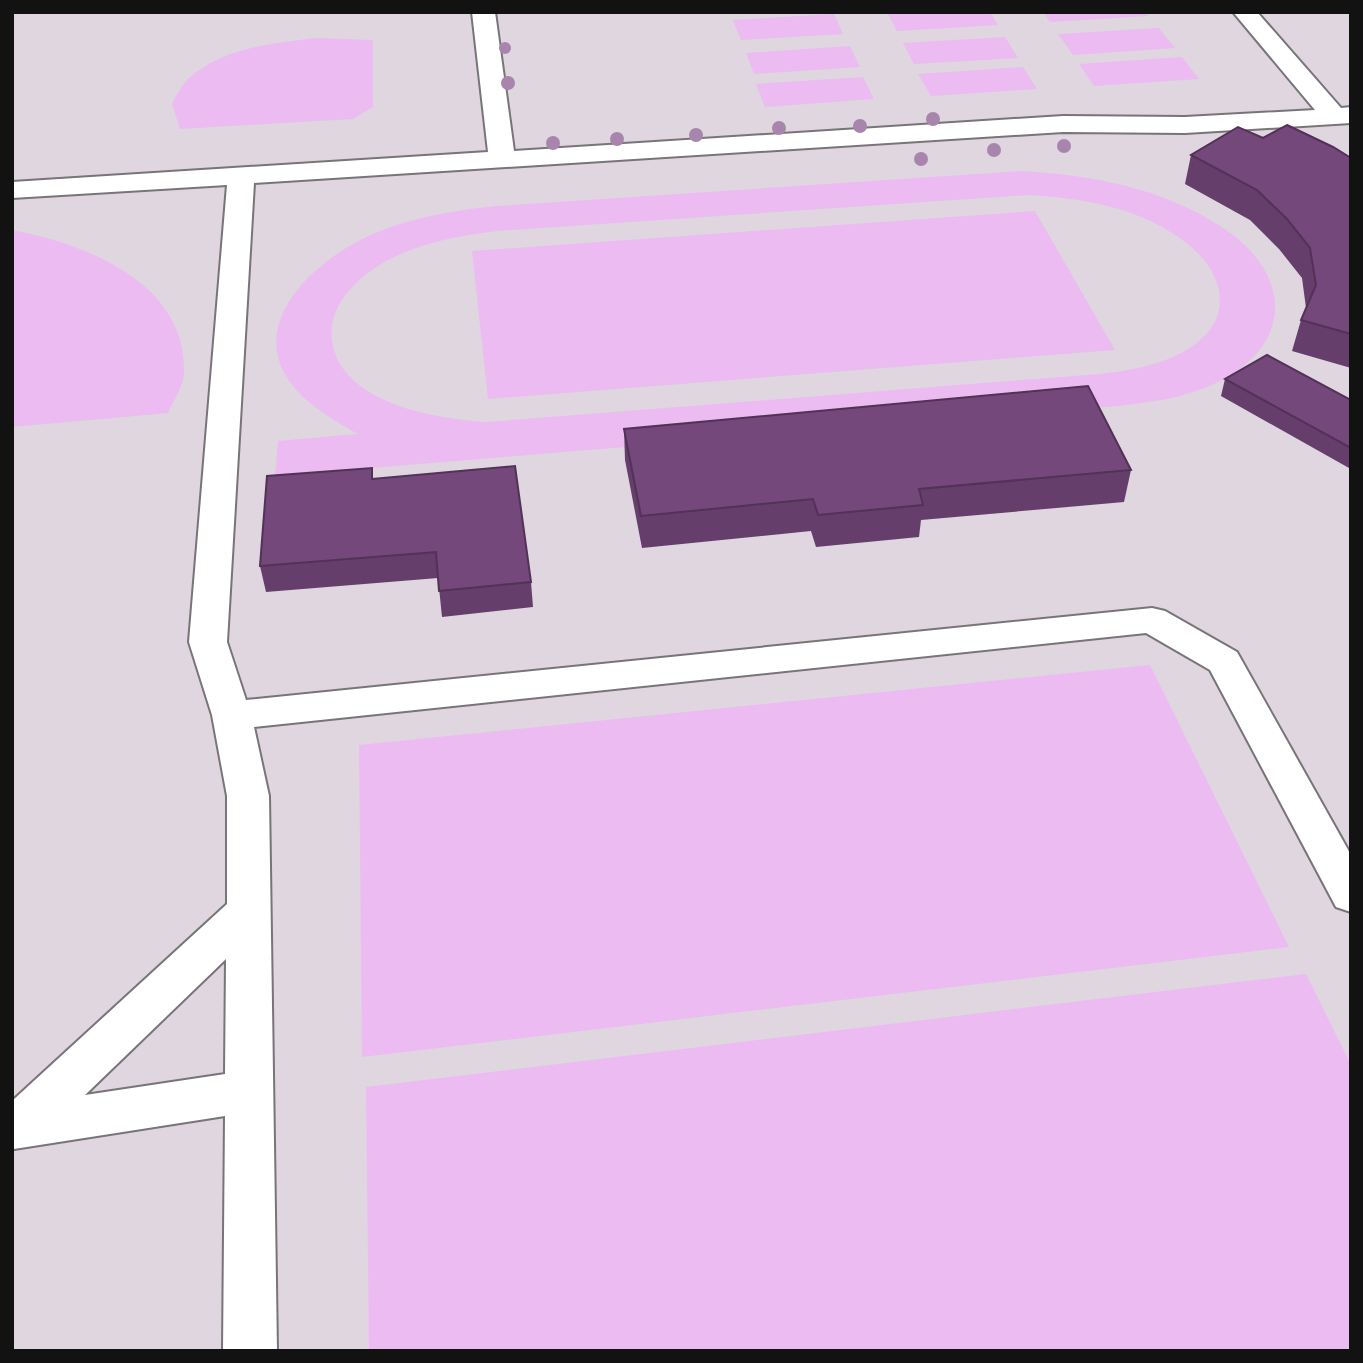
<svg xmlns="http://www.w3.org/2000/svg" width="1363" height="1363" viewBox="0 0 1363 1363" font-family="'IBM Plex Sans',sans-serif">
  <rect width="100%" height="100%" fill="#e9e5e9"/>
  <rect fill="#dfd6e0" x="12" y="12" width="1339" height="1339"/>
  <g fill="#ebbbf2" fill-rule="evenodd">
    <polygon points="887,12 990,12 998,25 897,31"/>
    <polygon points="1043,12 1146,12 1149,16 1050,22"/>
    <polygon points="834,14 843,34 741,40 733,20"/>
    <polygon points="1159,28 1175,48 1073,55 1058,34"/>
    <polygon points="1005,37 1018,58 914,64 903,43"/>
    <path d="M317,38L373,40V107L353,119L180,129L172,104C176,96 181,86 187,80C220,48 273,43 317,38Z"/>
    <polygon points="850,46 860,67 754,74 746,53"/>
    <polygon points="1182,57 1199,79 1094,86 1079,64"/>
    <polygon points="1023,67 1037,89 931,96 918,74"/>
    <polygon points="863,77 874,99 765,107 756,84"/>
    <path d="M1021,171C1092,175 1163,188 1223,228C1293,274 1294,346 1216,383C1185,398 1151,402 1118,406L275,476L278,441L358,434C338,423 318,411 301,395C236,330 313,260 373,234C413,217 455,210 497,206ZM1029,195C1081,198 1137,207 1181,239C1231,274 1236,327 1177,355C1152,367 1126,371 1099,374L487,422C437,419 341,404 332,341C329,319 339,300 355,284C392,248 447,237 497,231Z"/>
    <polygon points="1035,211 1115,350 488,399 472,251"/>
    <path d="M12,230C86,244 187,283 184,373C184,385 173,401 168,413L12,427Z"/>
    <polygon points="1150,665 1289,947 362,1057 359,745"/>
    <polygon points="1306,974 1351,1065 1351,1351 369,1351 366,1087"/>
  </g>
  <g fill="none" stroke-linecap="round" stroke-linejoin="round">
    <g stroke="#787478" stroke-width="4">
      <path id="minor" d="M472,12H495L514,151L1063,116L1185,117L1315,110L1233,12H1257L1341,108L1351,107V123L1185,133L1063,132L254,183L227,642L246,700L1152,608L1165,611L1237,652L1351,855V912L1336,907L1210,670L1146,633L254,727L269,796L277,1351H223L225,1116L14,1149L12,1101L227,904V796L212,715L189,642L227,185L12,198V182L488,152ZM226,959L225,1074L85,1095Z"/>
    </g>
    <use href="#minor" fill="#fff" fill-rule="evenodd"/>
  </g>
  <g fill="#a885ac">
    <circle cx="505" cy="48" r="6"/>
    <circle cx="508" cy="83" r="7"/>
    <circle cx="933" cy="119" r="7"/>
    <circle cx="860" cy="126" r="7"/>
    <circle cx="779" cy="128" r="7"/>
    <circle cx="696" cy="135" r="7"/>
    <circle cx="617" cy="139" r="7"/>
    <circle cx="553" cy="143" r="7"/>
    <circle cx="1064" cy="146" r="7"/>
    <circle cx="994" cy="150" r="7"/>
    <circle cx="921" cy="159" r="7"/>
  </g>
  <g fill="#653e6b">
    <polygon points="1263,138 1351,158 1351,368 1292,351 1301,320 1306,308 1302,278 1279,249 1250,220 1185,184 1191,155"/>
    <polygon points="1225,379 1351,400 1351,467 1349,468 1221,396"/>
    <polygon points="624,429 1131,470 1124,502 921,520 919,537 816,547 811,531 642,548 625,460"/>
    <polygon points="374,479 531,582 533,607 442,617 438,578 266,592 260,566"/>
  </g>
  <g fill="#75487c" stroke="#523257" stroke-width="2">
    <polygon points="1287,125 1333,147 1351,158 1351,334 1301,320 1316,285 1310,248 1287,219 1257,190 1191,155 1238,127 1263,138"/>
    <polygon points="1267,355 1351,400 1351,448 1225,379"/>
    <polygon points="1088,386 1131,470 919,489 923,505 818,515 813,499 641,516 624,429"/>
    <polygon points="515,466 531,582 439,591 436,552 260,566 267,476 372,468 372,479"/>
  </g>
  <rect width="1363" height="1363" fill="none" stroke="#131213" stroke-width="28"/>
</svg>
